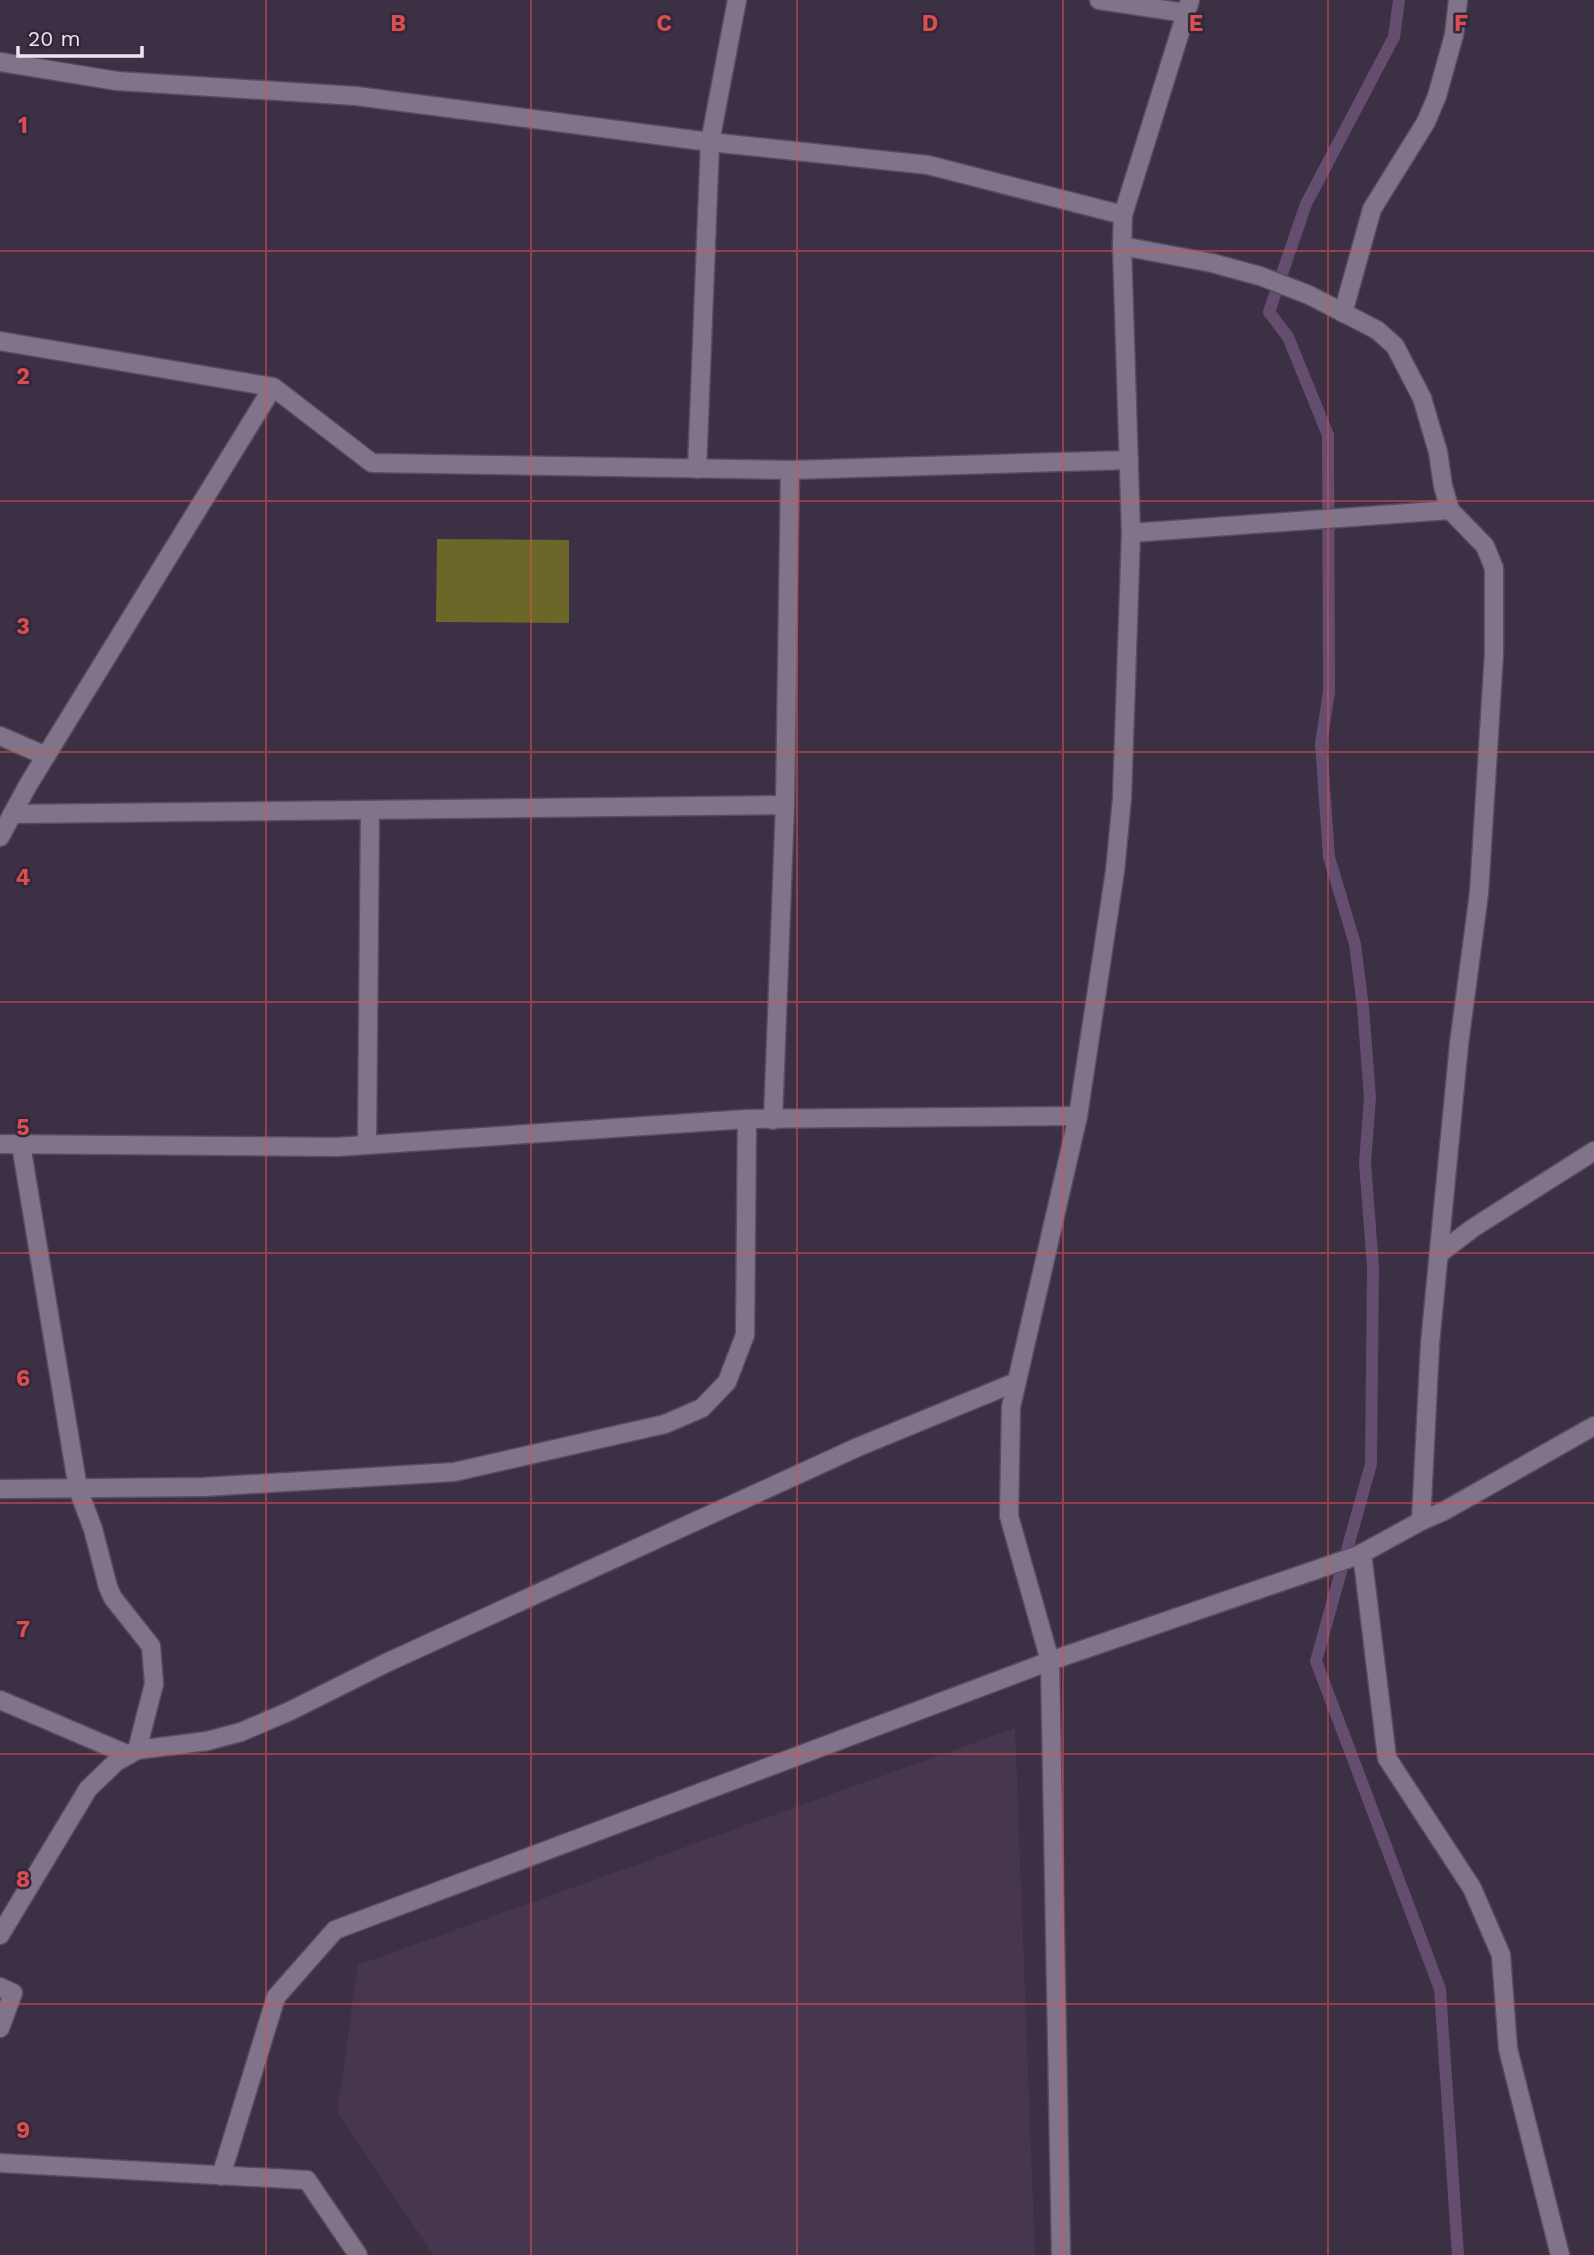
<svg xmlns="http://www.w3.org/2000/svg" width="1594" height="2255" viewBox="0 0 1594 2255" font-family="'Work Sans',sans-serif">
  <rect width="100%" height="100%" fill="#3c3044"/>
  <polygon fill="#463650" points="1015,1728 1035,2255 434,2255 337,2113 358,1965"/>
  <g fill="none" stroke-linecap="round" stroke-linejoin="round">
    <polyline stroke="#644d6f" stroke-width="12" points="1399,0 1394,37 1306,204 1269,312 1288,337 1328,435 1329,692 1321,744 1329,857 1355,944 1363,1007 1370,1097 1365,1163 1373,1267 1371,1464 1316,1661 1440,1989 1458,2255"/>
  </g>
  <polygon fill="#6b6729" points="437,539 569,540 569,623 436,622"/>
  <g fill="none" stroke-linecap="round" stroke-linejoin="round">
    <g stroke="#574d5e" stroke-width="21">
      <g id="street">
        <polyline points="1099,0 1186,13"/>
        <polyline points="0,62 117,81 356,96 710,142 928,165 1123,215"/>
        <polyline points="1122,246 1212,263 1260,276 1309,295 1377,330 1395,346 1422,398 1438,452 1443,486 1450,510 1485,546 1494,568 1494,653 1479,893 1459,1044 1430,1344 1421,1521"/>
        <polyline points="1343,313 1372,209 1426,122 1437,96 1454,35 1458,0"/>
        <polyline points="0,341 273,387 28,785 0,837"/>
        <polyline points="273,387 372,463 790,470 1129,460"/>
        <polyline points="697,469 710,142 737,0"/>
        <polyline points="1131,533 1450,510"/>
        <polyline points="0,736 46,756"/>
        <polyline points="12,814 785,805"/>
        <polyline points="773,1120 785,805 790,470"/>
        <polyline points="0,1144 337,1147 747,1119 1078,1116"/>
        <polyline points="21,1145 78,1489 93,1529 108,1587 113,1598 151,1646 154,1684 137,1750"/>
        <polyline points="367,1145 370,810"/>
        <polyline points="1440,1253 1473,1228 1594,1151"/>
        <polyline points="0,1489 203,1487 454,1472 665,1424 702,1408 727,1382 745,1335 747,1119"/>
        <polyline points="1362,1553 1387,1758 1472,1888 1501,1955 1508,2049 1560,2255"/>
        <polyline points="0,1700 129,1755"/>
        <polyline points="0,1935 88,1789 116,1762 137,1750 207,1741 241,1732 290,1711 386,1663 858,1447 1016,1382"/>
        <polyline points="0,1987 13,1993 0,2028"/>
        <polyline points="0,2163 307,2180 358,2255"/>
        <polyline points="221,2176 276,1997 335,1930 1050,1661 1359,1555 1421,1521 1444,1511 1594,1426"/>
        <polyline points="1061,2255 1050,1661 1009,1516 1011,1407 1078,1116 1115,871 1122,798 1131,533 1122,246 1123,215 1190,0"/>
      </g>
    </g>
    <use href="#street" stroke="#81748a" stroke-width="18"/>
  </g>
  <path fill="none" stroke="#da4e50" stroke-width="2" stroke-opacity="0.55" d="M266,0V2255M531,0V2255M797,0V2255M1063,0V2255M1328,0V2255M0,251H1594M0,501H1594M0,752H1594M0,1002H1594M0,1253H1594M0,1503H1594M0,1754H1594M0,2004H1594"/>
  <g font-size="23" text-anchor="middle" font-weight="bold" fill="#da4e50" stroke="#32263a" stroke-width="5" stroke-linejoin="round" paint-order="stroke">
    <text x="398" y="31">B</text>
    <text x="664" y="31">C</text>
    <text x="930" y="31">D</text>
    <text x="1196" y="31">E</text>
    <text x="1461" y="31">F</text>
    <text x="23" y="133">1</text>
    <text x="23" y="384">2</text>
    <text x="23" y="634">3</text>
    <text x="23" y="885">4</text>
    <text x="23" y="1135">5</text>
    <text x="23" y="1386">6</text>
    <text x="23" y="1637">7</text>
    <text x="23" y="1887">8</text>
    <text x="23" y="2138">9</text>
  </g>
  <path d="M18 46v10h124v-10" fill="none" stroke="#ece5f2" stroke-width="3.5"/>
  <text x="28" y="46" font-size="21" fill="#ece5f2" stroke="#32263a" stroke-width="5" paint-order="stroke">20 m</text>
</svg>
